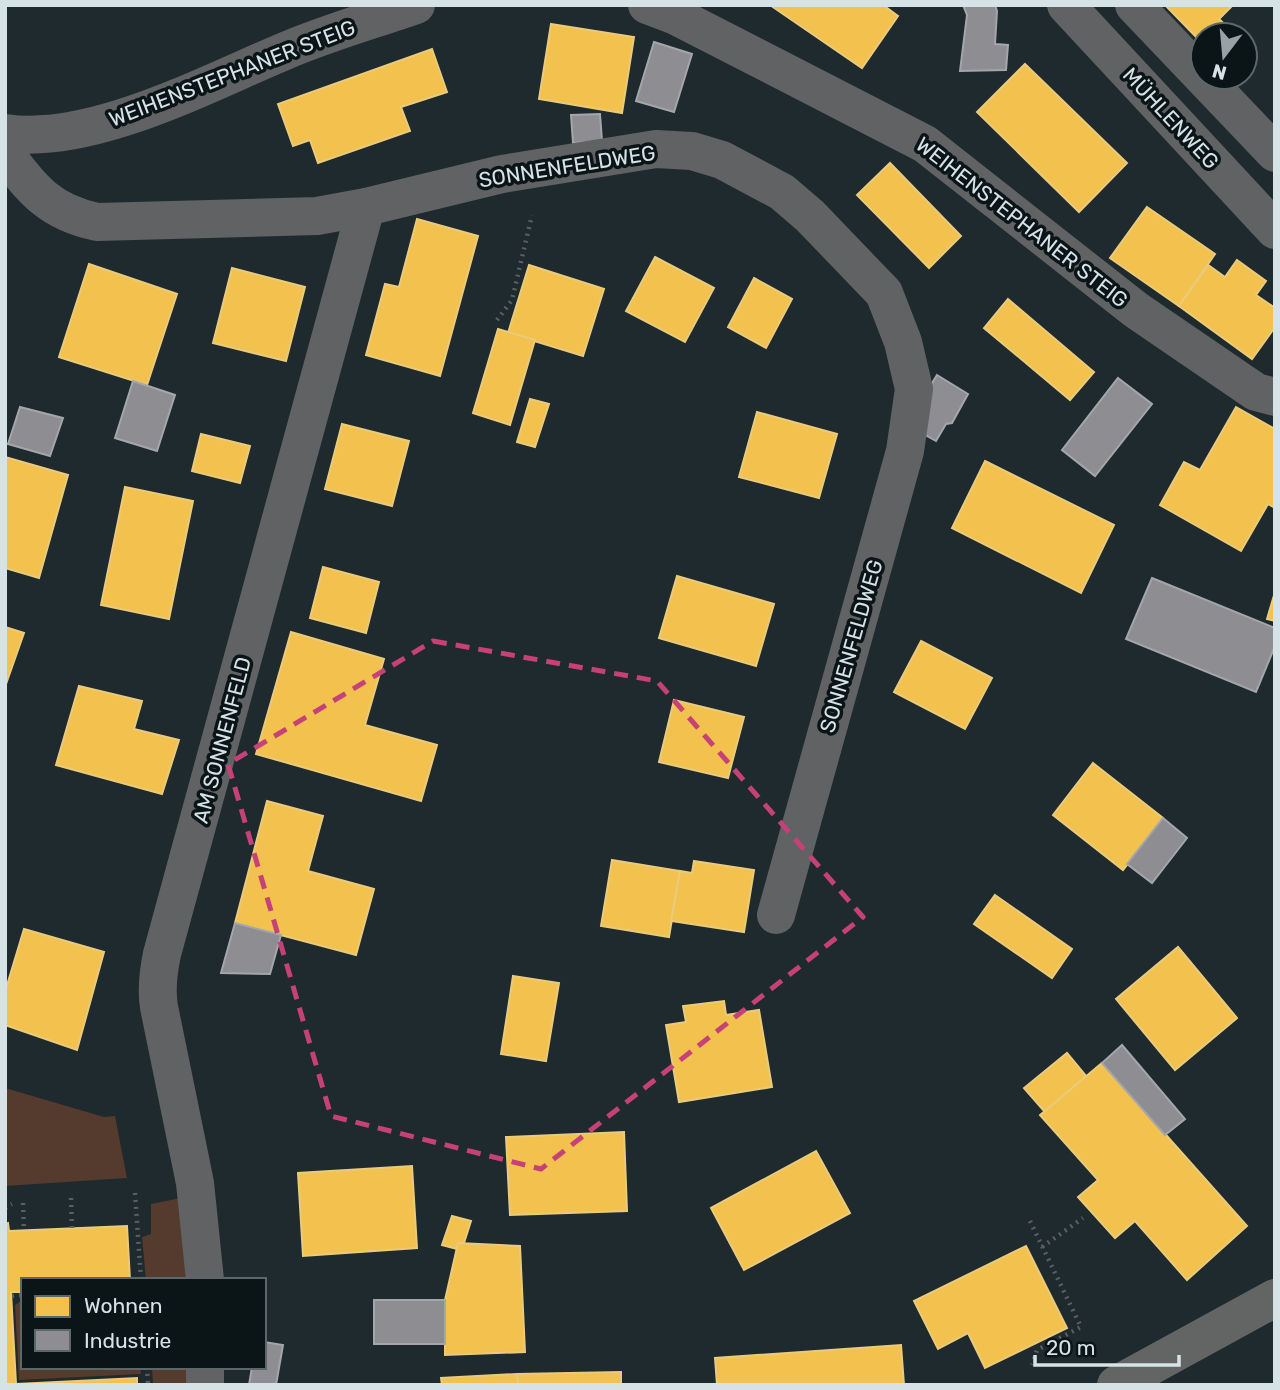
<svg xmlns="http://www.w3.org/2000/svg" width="1280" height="1390" viewBox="0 0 1280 1390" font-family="Rubik,sans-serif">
  <rect width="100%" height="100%" fill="#1e2a2d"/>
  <g fill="#543b2e">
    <polygon points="5,1088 104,1117 115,1116 127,1178 5,1186"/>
    <polygon points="181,1198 189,1280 146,1280 142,1237 151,1234 151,1204"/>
    <polygon points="23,1300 23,1367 140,1367 141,1374 19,1380 15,1305"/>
    <polygon points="152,1367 190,1367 189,1385 153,1385"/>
  </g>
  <g fill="#f2c14e" stroke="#eacb7c" stroke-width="2">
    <polygon points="770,5 883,5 898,16 862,68"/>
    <polygon points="1165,5 1233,5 1219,19 1236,35 1203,35 1203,44"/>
    <polygon points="551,24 634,37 622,113 539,99"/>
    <polygon points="432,49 447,92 401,107 410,131 318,163 310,140 293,146 278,104"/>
    <polygon points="1025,64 1127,163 1079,212 977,112"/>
    <polygon points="890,163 961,236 929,268 857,195"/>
    <polygon points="1147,207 1215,254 1179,306 1110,258"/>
    <polygon points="417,219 478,236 440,376 366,355 385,284 399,287"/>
    <polygon points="655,257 714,288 685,342 626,311"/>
    <polygon points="1237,260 1266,281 1256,295 1275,308 1275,327 1252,359 1179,306 1208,265 1225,277"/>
    <polygon points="89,264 177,294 147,385 59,357"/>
    <polygon points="529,265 604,289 583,356 508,333"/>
    <polygon points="232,268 305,287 286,361 213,343"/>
    <polygon points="754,278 792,299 766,348 728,327"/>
    <polygon points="1008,299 1094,372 1070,400 984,328"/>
    <polygon points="498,329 535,340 510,425 473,413"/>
    <polygon points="530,399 549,404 535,447 517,442"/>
    <polygon points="1236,407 1275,429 1275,508 1268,504 1241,551 1160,505 1184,462 1200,470"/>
    <polygon points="757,412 837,434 819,498 739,477"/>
    <polygon points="342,424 409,441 392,506 325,489"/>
    <polygon points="201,434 250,446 240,483 192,471"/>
    <polygon points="5,457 68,475 39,578 5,568"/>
    <polygon points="985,461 1114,525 1081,593 952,528"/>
    <polygon points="125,487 193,501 169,619 101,605"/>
    <polygon points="323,567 379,582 366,633 310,618"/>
    <polygon points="677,576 774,604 756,666 659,638"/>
    <polygon points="1275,592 1275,621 1267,619"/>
    <polygon points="5,627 24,633 5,687"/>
    <polygon points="291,632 384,659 365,725 437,745 421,801 256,754"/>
    <polygon points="921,641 992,678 965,729 894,692"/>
    <polygon points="79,686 142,701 134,729 179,740 162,794 56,765"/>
    <polygon points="674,700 744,717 728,778 659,762"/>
    <polygon points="1093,763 1163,818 1123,870 1053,815"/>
    <polygon points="267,801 323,816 308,871 374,889 356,955 235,923"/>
    <polygon points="612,860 680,871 669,937 601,926"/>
    <polygon points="694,861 754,870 744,932 671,921 680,871 692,873"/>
    <polygon points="995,895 1072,949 1052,978 974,924"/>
    <polygon points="24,929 104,952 77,1050 5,1025 5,992"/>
    <polygon points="1178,947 1237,1018 1175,1070 1116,999"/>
    <polygon points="513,976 559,983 546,1061 501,1054"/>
    <polygon points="724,1001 726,1015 759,1010 772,1087 679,1102 666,1025 686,1022 683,1006"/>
    <polygon points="1067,1053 1086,1076 1045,1112 1024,1088"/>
    <polygon points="1102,1063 1247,1226 1187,1280 1135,1221 1115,1238 1078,1197 1098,1180 1040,1115"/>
    <polygon points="624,1132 627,1211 510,1215 506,1137"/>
    <polygon points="816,1151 850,1213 744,1270 711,1208"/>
    <polygon points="412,1166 417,1248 303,1256 298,1173"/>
    <polygon points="452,1216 471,1221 464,1243 458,1243 457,1249 442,1245"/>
    <polygon points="8,1223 9,1231 127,1226 130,1280 23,1280 23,1292 11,1292 16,1384 137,1378 137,1385 5,1385 5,1224"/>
    <polygon points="458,1243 520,1246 525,1352 445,1355 445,1300"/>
    <polygon points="1026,1246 1067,1328 985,1368 968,1333 938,1349 914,1301"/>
    <polygon points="901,1345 904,1385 717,1385 715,1358"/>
    <polygon points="621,1372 621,1385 518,1385 517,1374"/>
    <polygon points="517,1374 518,1385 442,1385 441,1378"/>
  </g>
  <g fill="#8d8d92" stroke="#a3a7ab" stroke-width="2">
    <polygon points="963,5 995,5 997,11 995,44 1008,45 1006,70 960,71 967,15"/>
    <polygon points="654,42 692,54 674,112 636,101"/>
    <polygon points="600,114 602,141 573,143 571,115"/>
    <polygon points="937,375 968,394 952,423 946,424 936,441 918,431 928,390"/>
    <polygon points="1118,378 1152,404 1095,476 1062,450"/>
    <polygon points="133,381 175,395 157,451 115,438"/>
    <polygon points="20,407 63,418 50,456 8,444"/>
    <polygon points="1152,578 1275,628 1275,646 1256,692 1126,639"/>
    <polygon points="1163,818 1187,838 1152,883 1127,864"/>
    <polygon points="235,923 281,935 270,974 221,973"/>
    <polygon points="1122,1045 1185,1119 1165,1135 1102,1063"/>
    <rect x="374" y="1300" width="71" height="44"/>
    <polygon points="264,1342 283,1345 276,1385 249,1385 252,1367 264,1367"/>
  </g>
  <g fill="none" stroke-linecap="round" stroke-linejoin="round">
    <g stroke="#5a5f5f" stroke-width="4.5" stroke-dasharray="2 5" stroke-linecap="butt">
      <polyline points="497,320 512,300 532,215"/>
      <polyline points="135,1193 141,1280"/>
      <polyline points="71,1198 72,1229"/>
      <polyline points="23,1203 24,1231"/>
      <polyline points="5,1208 12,1204"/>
      <polyline points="1030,1221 1081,1327 1037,1350 1032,1365"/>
      <polyline points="1042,1247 1083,1218"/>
      <polyline points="12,1296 23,1295"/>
      <polyline points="147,1367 148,1385"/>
    </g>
    <g stroke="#616263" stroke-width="38">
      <polyline points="647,5 676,16 925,144 1136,310 1256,392 1275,397"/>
      <polyline points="1066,5 1275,230"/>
      <polyline points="1134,5 1275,153"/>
      <path d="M5,133C91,146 206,84 285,51C327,33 373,20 416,5"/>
      <path d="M5,153C32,190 50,212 97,222L317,216L366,207L502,174L656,149L692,151L722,160L782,192L810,216L884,293L903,342L914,389L905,451L776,915"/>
      <path d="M205,1280L195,1183L159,1007C156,989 158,973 162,954L366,207"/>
      <polyline points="205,1385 205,1367"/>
    </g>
    <polyline stroke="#626564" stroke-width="38" points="1116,1385 1275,1298"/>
  </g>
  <path fill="none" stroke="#c64177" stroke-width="5" stroke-dasharray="14 9" stroke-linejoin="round" d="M433,641L657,681L863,917L541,1169L331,1116L228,764Z"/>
  <g text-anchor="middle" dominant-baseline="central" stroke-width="7" stroke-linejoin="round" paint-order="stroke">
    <g font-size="21" fill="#d6e3e6" stroke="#0b1517">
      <text transform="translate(232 73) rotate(-21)">WEIHENSTEPHANER STEIG</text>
      <text transform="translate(1171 118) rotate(47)">MÜHLENWEG</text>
      <text transform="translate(567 166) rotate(-9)">SONNENFELDWEG</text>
      <text transform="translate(1022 222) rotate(38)">WEIHENSTEPHANER STEIG</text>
      <text transform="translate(851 646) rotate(-74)">SONNENFELDWEG</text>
      <text transform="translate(222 740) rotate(-75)">AM SONNENFELD</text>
    </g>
  </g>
  <rect width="1280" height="1390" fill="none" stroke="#d6e3e6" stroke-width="14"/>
  <rect x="21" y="1278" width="245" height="91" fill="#0b1517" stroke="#5c676a" stroke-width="2"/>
  <rect x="35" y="1296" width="35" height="21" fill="#f2c14e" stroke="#5c676a" stroke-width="2"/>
  <text x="84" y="1313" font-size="21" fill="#d6e3e6">Wohnen</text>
  <rect x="35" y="1330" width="35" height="21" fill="#8d8d92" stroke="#5c676a" stroke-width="2"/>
  <text x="84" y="1348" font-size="21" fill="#d6e3e6">Industrie</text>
  <g transform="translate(1224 56) rotate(196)"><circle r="33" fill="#0b1517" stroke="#5c676a" stroke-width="2"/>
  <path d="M0-5L12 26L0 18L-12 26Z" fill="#96a2a5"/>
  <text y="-10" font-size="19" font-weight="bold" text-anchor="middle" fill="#d6e3e6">N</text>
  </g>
  <path d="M1035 1355v10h144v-10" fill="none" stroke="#d6e3e6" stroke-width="3.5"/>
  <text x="1046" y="1355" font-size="21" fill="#d6e3e6" stroke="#0b1517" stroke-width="5" paint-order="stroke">20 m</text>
</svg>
